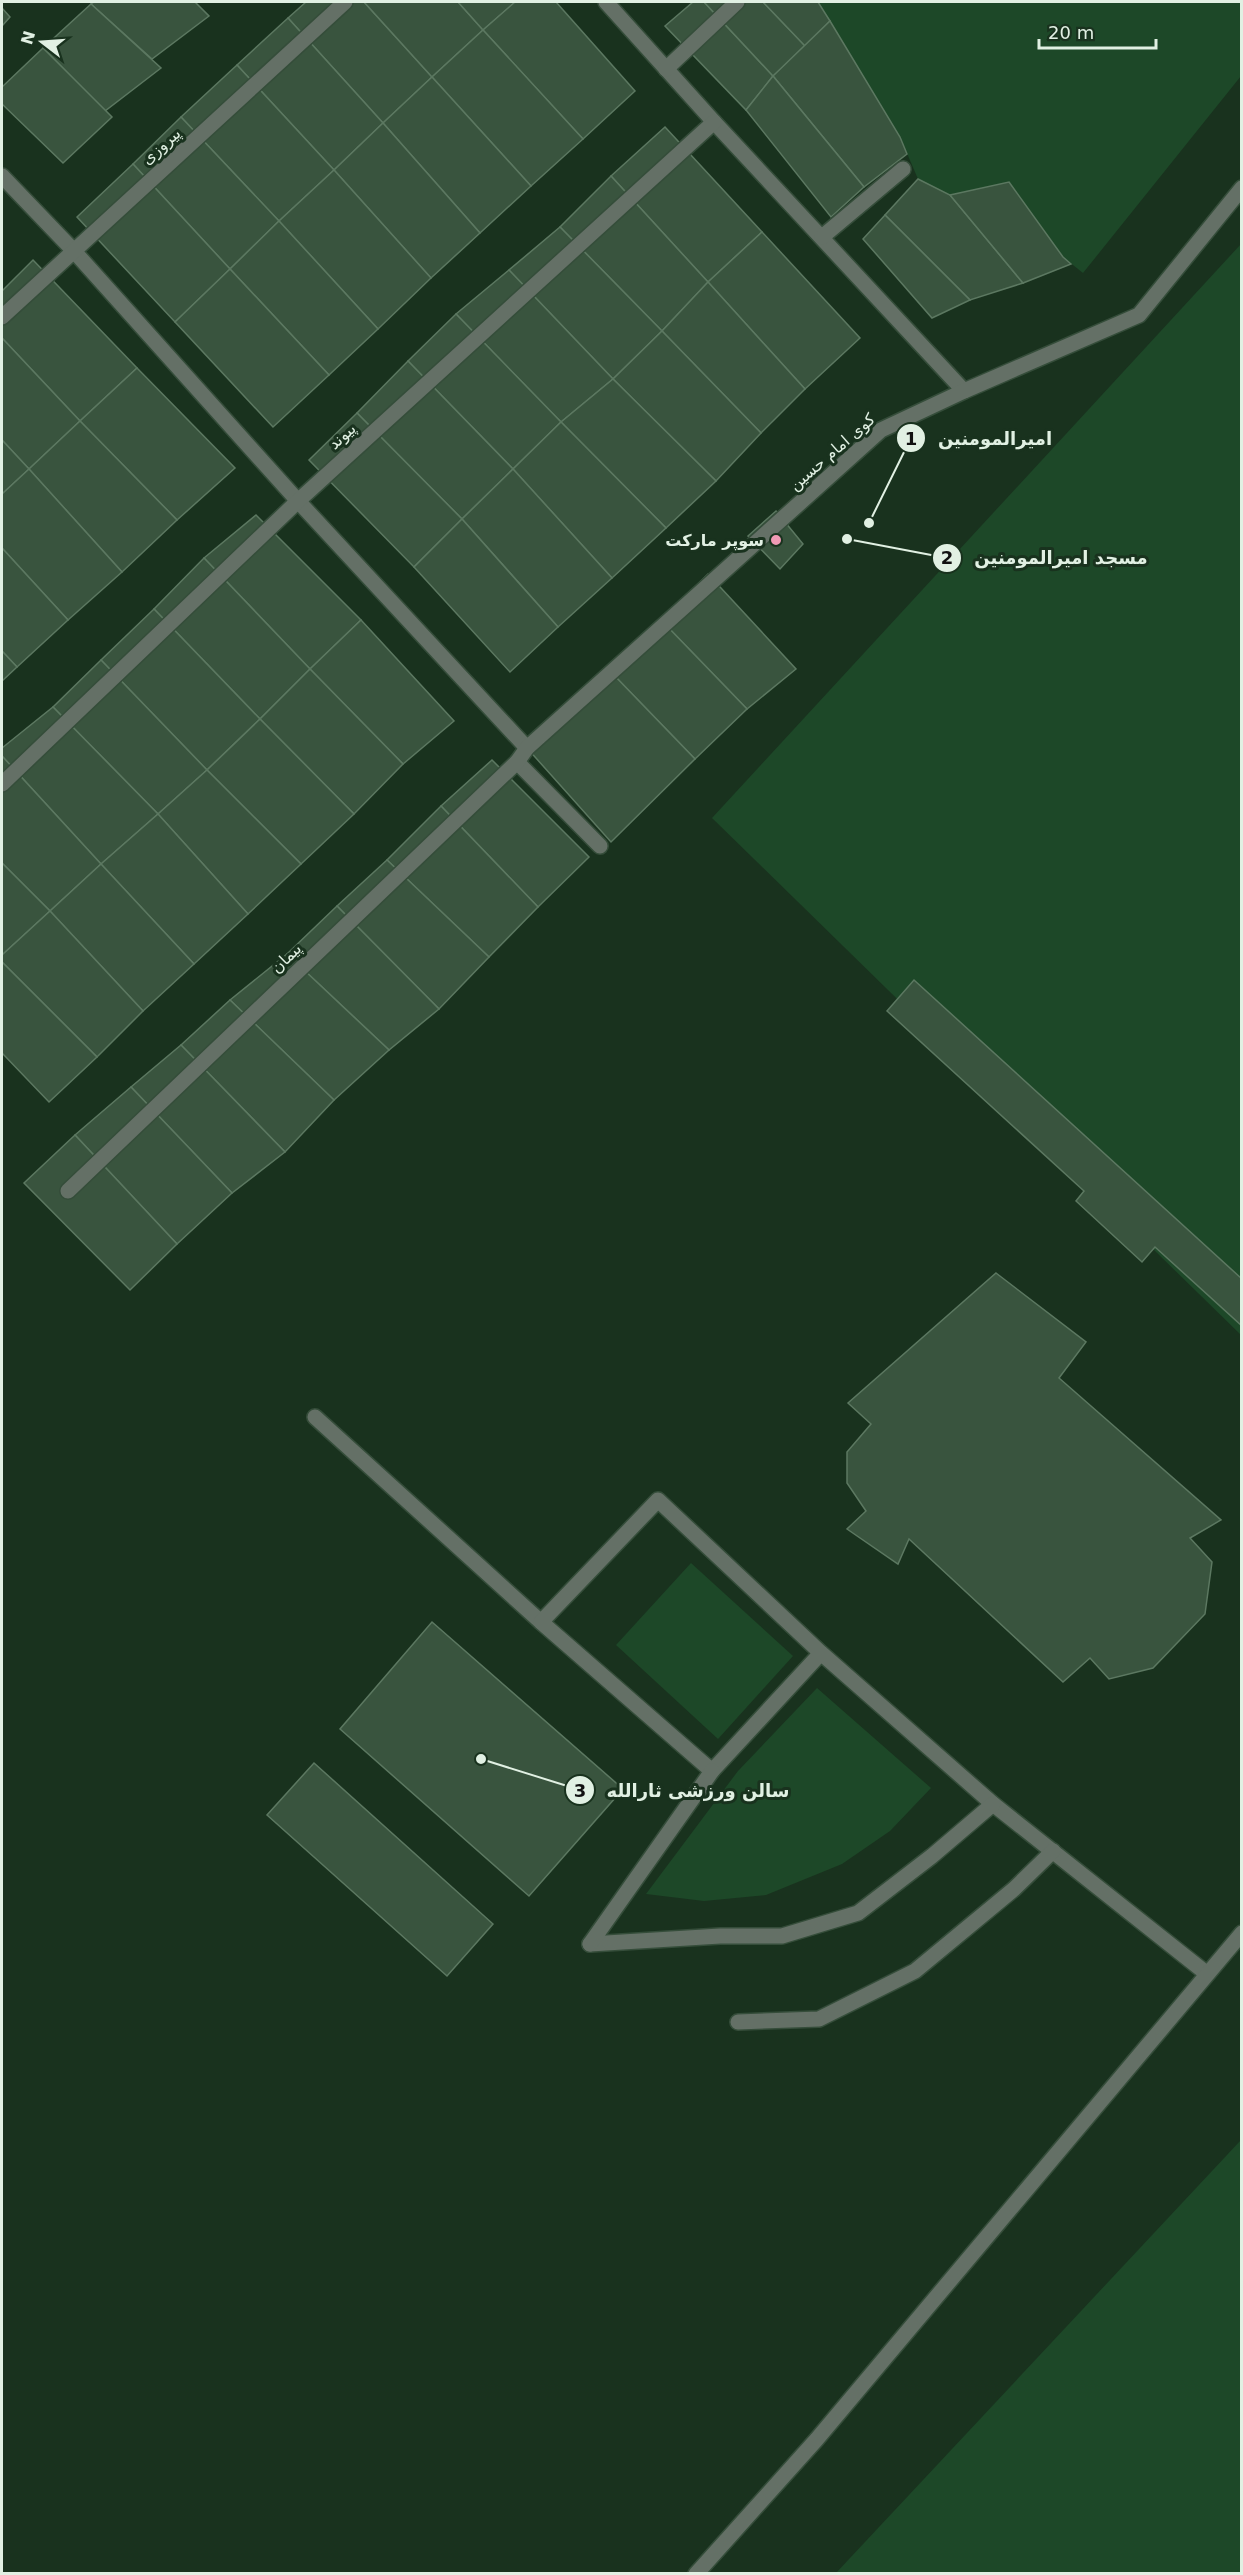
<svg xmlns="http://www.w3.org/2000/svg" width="1243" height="2575" viewBox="0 0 1243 2575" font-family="'DejaVu Sans','Noto Naskh Arabic',sans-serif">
  <rect width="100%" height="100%" fill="#19321e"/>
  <g fill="#1d4828">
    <polygon points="818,2 1241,2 1241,76 1083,273 1063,257 1009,182 950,195 918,179 900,137"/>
    <polygon points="1241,244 1241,1335 712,818"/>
    <polygon points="691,1563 793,1656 718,1739 616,1645"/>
    <polygon points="817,1688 931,1788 890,1831 842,1864 766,1895 704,1901 646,1894 738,1771"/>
    <polygon points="1241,2140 1241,2573 836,2573"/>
  </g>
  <g fill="#39543e" stroke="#5c7861" stroke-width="1.5">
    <polygon points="94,2 195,2 209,16 152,59 91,4"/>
    <polygon points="306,2 364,2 432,77 383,123 288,18"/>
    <polygon points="364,2 458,2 483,30 432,77"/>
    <polygon points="458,2 515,2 483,30"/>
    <polygon points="515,2 556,2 635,91 583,139 483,30"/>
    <polygon points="693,2 704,2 773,76 746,110 665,26"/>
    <polygon points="704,2 763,2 806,47 773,76"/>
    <polygon points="763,2 818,2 830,21 806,47"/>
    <polygon points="91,4 161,68 105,111 43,48"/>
    <polygon points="2,8 10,17 2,26"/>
    <polygon points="288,18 383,123 334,170 237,65"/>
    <polygon points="830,21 900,137 907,154 864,187 773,76"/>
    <polygon points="483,30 583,139 531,186 432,77"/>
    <polygon points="43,48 112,117 63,163 2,104 2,87"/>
    <polygon points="237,65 334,170 279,221 181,117"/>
    <polygon points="773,76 864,187 831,217 746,110"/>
    <polygon points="432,77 531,186 480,233 383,123"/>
    <polygon points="181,117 279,221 230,269 133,164"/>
    <polygon points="383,123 480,233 431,278 334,170"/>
    <polygon points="665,127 762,232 708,282 611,176"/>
    <polygon points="133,164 230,269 175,322 77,217"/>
    <polygon points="334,170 431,278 378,329 279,221"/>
    <polygon points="611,176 708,282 662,331 560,227"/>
    <polygon points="918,179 950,195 1023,283 970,300 885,215"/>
    <polygon points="1009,182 1063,257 1071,264 1023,283 950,195"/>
    <polygon points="885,215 970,300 932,318 863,239"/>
    <polygon points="279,221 378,329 329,375 230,269"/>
    <polygon points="560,227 662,331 613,379 509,270"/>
    <polygon points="762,232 860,338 805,389 708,282"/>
    <polygon points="33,260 137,368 80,421 2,338 2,291"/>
    <polygon points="230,269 329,375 273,427 175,322"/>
    <polygon points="509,270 613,379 561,422 456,314"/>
    <polygon points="708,282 805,389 761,433 662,331"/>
    <polygon points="456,314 561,422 513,469 408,361"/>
    <polygon points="662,331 761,433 716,481 613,379"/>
    <polygon points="2,338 80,421 29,469 2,440"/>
    <polygon points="408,361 513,469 462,519 357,413"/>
    <polygon points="137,368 235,468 177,520 80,421"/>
    <polygon points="613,379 716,481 666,528 561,422"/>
    <polygon points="357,413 462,519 414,567 309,460"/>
    <polygon points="80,421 177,520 122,572 29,469"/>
    <polygon points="561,422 666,528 612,578 513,469"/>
    <polygon points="2,440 29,469 2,494"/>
    <polygon points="29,469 122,572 68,620 2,548 2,494"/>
    <polygon points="513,469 612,578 558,627 462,519"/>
    <polygon points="776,511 803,544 780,569 748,536"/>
    <polygon points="256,515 361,620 310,669 204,558"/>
    <polygon points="462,519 558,627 510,672 414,567"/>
    <polygon points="2,548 68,620 17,667 2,651"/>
    <polygon points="204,558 310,669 260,719 154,609"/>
    <polygon points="708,574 796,669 747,709 661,620"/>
    <polygon points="154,609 260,719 207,770 101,660"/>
    <polygon points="361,620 454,721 403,764 310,669"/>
    <polygon points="661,620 747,709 695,759 609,670"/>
    <polygon points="2,651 17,667 2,681"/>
    <polygon points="101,660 207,770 158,814 53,707"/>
    <polygon points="310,669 403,764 354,814 260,719"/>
    <polygon points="609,670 695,759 611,842 527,748"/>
    <polygon points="53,707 158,814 101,864 2,756 2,748"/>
    <polygon points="260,719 354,814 301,864 207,770"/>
    <polygon points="2,756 101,864 50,911 2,863"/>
    <polygon points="492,760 589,857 538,907 441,806"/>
    <polygon points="207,770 301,864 248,914 158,814"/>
    <polygon points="441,806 538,907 489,957 387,860"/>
    <polygon points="158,814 248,914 194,964 101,864"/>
    <polygon points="387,860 489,957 439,1009 337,906"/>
    <polygon points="2,863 50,911 2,955"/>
    <polygon points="101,864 194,964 143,1011 50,911"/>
    <polygon points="337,906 439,1009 389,1050 287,954"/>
    <polygon points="50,911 143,1011 97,1057 2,962 2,955"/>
    <polygon points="287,954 389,1050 334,1100 230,1000"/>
    <polygon points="2,962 97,1057 49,1102 2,1053"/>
    <polygon points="914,980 1242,1279 1242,1326 1155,1247 1142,1262 1076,1201 1084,1191 887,1011"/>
    <polygon points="230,1000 334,1100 285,1152 181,1045"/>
    <polygon points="181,1045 285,1152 232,1193 131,1087"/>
    <polygon points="131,1087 232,1193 177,1244 75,1135"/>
    <polygon points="75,1135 177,1244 130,1290 24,1183"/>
    <polygon points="996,1273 1086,1342 1059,1378 1221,1520 1190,1538 1212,1562 1205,1614 1153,1668 1109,1679 1090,1658 1063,1682 909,1539 898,1564 847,1529 866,1511 847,1483 847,1452 871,1424 848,1403"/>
    <polygon points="432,1622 623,1789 529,1896 340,1729"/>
    <polygon points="314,1763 493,1924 447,1976 267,1815"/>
  </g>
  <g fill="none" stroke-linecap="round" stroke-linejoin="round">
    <g stroke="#354d3a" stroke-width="18">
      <g id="minor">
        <polyline points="606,2 714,122 964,391"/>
        <polyline points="666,69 737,2"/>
        <polyline points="2,176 73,250 298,501 527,748"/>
        <polyline points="822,237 903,169"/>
        <polyline points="2,317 345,2"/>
        <polyline points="517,762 600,846"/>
        <polyline points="2,784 298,501 714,122"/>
        <polyline points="68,1191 517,762 527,748 881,430 964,391 1139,315 1242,188"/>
        <polyline points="315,1417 541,1622"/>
        <polyline points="821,1653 712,1771 541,1622 658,1500 821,1653 993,1804 1206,1973"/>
        <polyline points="590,1944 720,1936 782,1936 858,1913 932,1856 993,1804"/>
        <polyline points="590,1944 712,1771"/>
        <polyline points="738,2022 819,2019 915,1971 1014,1889 1053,1851"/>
        <polyline points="696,2574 817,2439 1242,1933"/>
      </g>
    </g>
    <use href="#minor" stroke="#647066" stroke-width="15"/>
  </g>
  <circle fill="#f09ab5" stroke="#19321e" stroke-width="2" cx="776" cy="540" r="6"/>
  <g text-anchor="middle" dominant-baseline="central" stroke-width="6" stroke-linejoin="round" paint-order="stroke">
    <g font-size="16" fill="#e1f0e3" stroke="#19321e">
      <text transform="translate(161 146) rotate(-42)">پیروزی</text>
      <text transform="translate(342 436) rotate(-42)">پیوند</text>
      <text transform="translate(832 452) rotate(-41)">کوی امام حسین</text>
      <text transform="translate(286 958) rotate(-44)">پیمان</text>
    </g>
    <g font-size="16" font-weight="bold" fill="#e1f0e3" stroke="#19321e" text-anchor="end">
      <text x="764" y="540">سوپر مارکت</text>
    </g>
  </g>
  <path fill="none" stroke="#e1f0e3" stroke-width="2" d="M869 523L911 438M847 539L947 558M481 1759L580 1790"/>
  <g fill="#e1f0e3" stroke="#19321e" stroke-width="2">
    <circle cx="869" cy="523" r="6"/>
    <circle cx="847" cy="539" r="6"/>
    <circle cx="481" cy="1759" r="6"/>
    <circle cx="911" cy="438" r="15"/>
    <circle cx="947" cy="558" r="15"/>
    <circle cx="580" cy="1790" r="15"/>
  </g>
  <g font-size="18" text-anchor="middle" font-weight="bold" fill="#111">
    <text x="911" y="445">1</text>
    <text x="947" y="564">2</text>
    <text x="580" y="1797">3</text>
  </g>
  <g font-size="18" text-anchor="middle" font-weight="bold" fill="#e1f0e3" stroke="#19321e" stroke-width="6" stroke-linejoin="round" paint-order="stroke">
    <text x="995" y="445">امیرالمومنین</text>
    <text x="1061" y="564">مسجد امیرالمومنین</text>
    <text x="698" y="1797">سالن ورزشی ثارالله</text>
  </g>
  <rect width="1243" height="2575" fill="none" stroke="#e1f0e3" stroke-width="6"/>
  <g transform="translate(42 42) rotate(287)" stroke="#19321e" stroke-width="4.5" paint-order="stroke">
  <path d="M0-4.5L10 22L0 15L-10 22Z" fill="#e1f0e3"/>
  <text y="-9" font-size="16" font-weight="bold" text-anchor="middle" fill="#e1f0e3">N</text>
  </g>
  <path d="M1039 39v9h117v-9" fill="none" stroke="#e1f0e3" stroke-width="3"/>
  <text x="1048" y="39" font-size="18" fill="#e1f0e3" stroke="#19321e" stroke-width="4.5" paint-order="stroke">20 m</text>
</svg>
